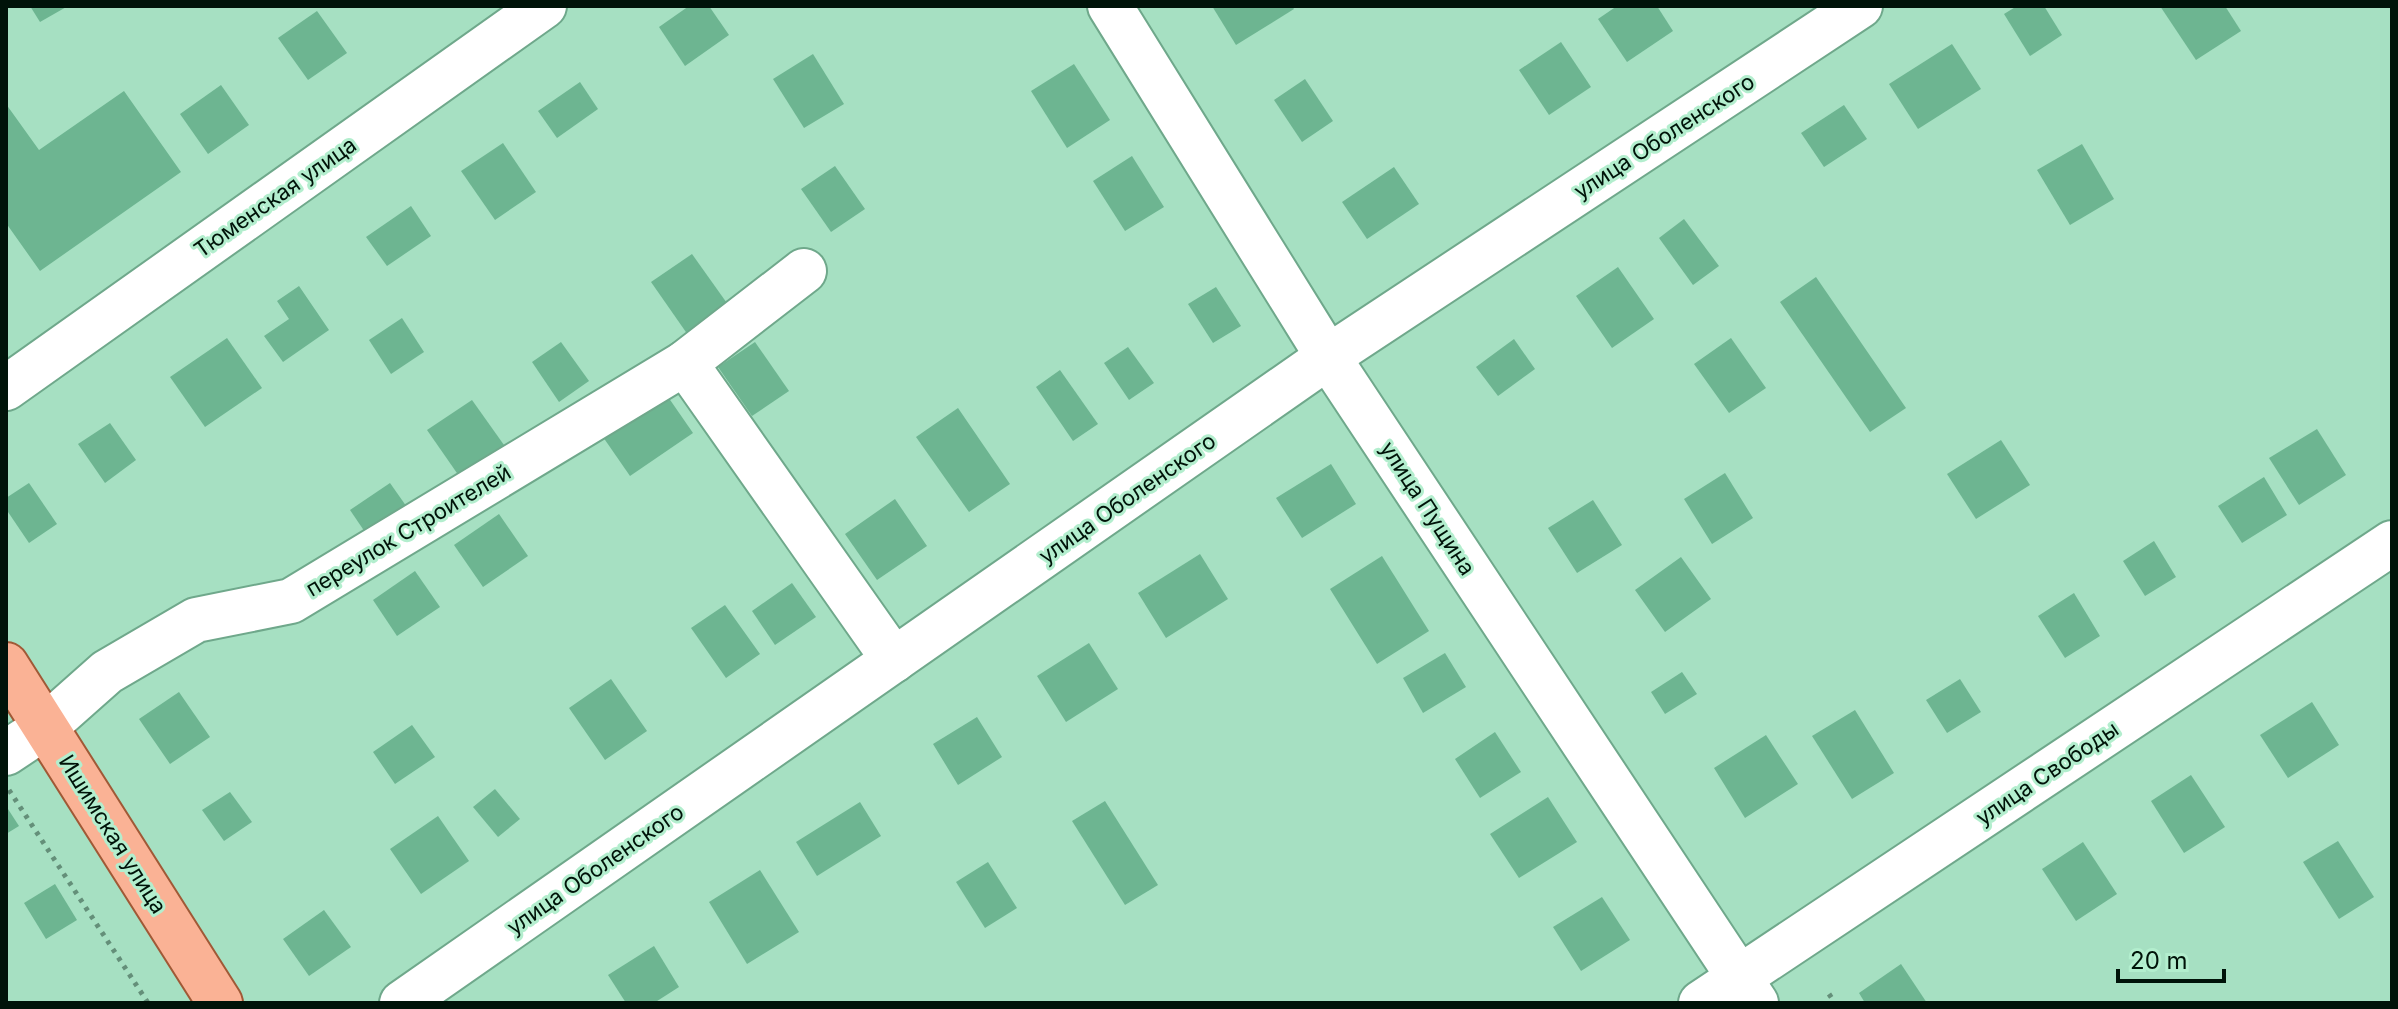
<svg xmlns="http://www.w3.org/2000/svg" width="2398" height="1009" viewBox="0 0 2398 1009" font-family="Inter,sans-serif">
  <rect width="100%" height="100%" fill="#a6e0c2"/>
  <g fill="#6db591">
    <polygon points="30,6 68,6 40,22"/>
    <polygon points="689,6 709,6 729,35 685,66 659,27"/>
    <polygon points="1212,6 1292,6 1294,9 1236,45"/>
    <polygon points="1617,6 1657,6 1673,31 1627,62 1598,19"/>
    <polygon points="2017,6 2044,6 2062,35 2030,56 2004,14"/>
    <polygon points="2160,6 2225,6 2241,31 2196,60"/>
    <polygon points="317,11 347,53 308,80 278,38"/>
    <polygon points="1561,42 1591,87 1549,115 1519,70"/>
    <polygon points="1952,44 1981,89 1918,129 1889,84"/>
    <polygon points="813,54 844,104 804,128 773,79"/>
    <polygon points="1074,64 1110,120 1067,148 1031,91"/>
    <polygon points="1305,79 1333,121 1302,142 1274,100"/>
    <polygon points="580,82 598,109 557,138 538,111"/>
    <polygon points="221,85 249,125 208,154 180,114"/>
    <polygon points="124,91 181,172 40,271 6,223 6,104 39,150"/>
    <polygon points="1844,105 1867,139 1824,167 1801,133"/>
    <polygon points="503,143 536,192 495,220 461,171"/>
    <polygon points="2082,144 2114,199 2070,225 2037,170"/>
    <polygon points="1132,156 1164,207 1125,231 1093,181"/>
    <polygon points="835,166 865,209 831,232 801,189"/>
    <polygon points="1394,167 1419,204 1367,239 1342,202"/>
    <polygon points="411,206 431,236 387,266 366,237"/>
    <polygon points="1684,219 1719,266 1693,285 1659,238"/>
    <polygon points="692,254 729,306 688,335 651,282"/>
    <polygon points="1618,267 1654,319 1612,348 1576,296"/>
    <polygon points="1816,277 1906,408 1870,432 1780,302"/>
    <polygon points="299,286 329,330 283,362 264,336 289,319 277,301"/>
    <polygon points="1216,287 1241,326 1213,343 1188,304"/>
    <polygon points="402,318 424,352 391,374 369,340"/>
    <polygon points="227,338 262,388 205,427 170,377"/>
    <polygon points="1731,338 1766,388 1729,413 1694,364"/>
    <polygon points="1514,339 1535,369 1498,396 1476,367"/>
    <polygon points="561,342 589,381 559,402 532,362"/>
    <polygon points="755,342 789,391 752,416 718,367"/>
    <polygon points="1128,347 1154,383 1129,400 1104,363"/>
    <polygon points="1060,370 1098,424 1073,441 1036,387"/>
    <polygon points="666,394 693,433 630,476 603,437"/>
    <polygon points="472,400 504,445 459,476 427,430"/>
    <polygon points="958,408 1010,484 969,512 916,437"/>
    <polygon points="110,423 136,460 105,483 78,444"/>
    <polygon points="2317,429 2346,475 2299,505 2269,458"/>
    <polygon points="2001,440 2030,485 1976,519 1947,474"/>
    <polygon points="1331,464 1356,504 1302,538 1276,498"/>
    <polygon points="1725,473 1753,518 1712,544 1684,499"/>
    <polygon points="2264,477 2287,515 2242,543 2218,506"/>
    <polygon points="29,483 57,524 29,543 6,509 6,498"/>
    <polygon points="390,483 409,510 369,538 350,510"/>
    <polygon points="895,499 927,546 877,580 845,534"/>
    <polygon points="1593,500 1622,545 1577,573 1548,528"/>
    <polygon points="499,514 528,556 483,587 454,545"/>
    <polygon points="2154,541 2176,577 2145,596 2123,561"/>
    <polygon points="1200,554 1228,599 1166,638 1138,593"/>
    <polygon points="1382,556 1429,631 1377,664 1330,589"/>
    <polygon points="1681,557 1711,599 1665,632 1635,590"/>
    <polygon points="415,571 440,607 397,636 373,600"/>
    <polygon points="792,583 816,617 775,645 752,611"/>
    <polygon points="2074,593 2100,636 2065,658 2038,616"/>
    <polygon points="725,605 760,654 726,678 691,628"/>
    <polygon points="1089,643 1118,689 1066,722 1037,676"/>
    <polygon points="1445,653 1466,687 1423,713 1403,678"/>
    <polygon points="1682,672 1697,694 1665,714 1651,692"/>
    <polygon points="611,679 647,731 605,760 569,708"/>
    <polygon points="1960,679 1981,712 1947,733 1926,700"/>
    <polygon points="179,692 210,737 170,764 139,719"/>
    <polygon points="2312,702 2339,745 2288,778 2260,735"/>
    <polygon points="1855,710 1894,773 1852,799 1812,736"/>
    <polygon points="977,717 1002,757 958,785 933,744"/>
    <polygon points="412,725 435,757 395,784 373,752"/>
    <polygon points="1495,732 1521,772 1480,798 1455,759"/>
    <polygon points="1766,735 1798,784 1745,818 1714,768"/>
    <polygon points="2191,775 2225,827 2184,853 2151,801"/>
    <polygon points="495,789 520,819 498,837 473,807"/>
    <polygon points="230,792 252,822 224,841 202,810"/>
    <polygon points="1548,797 1577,842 1519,878 1490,834"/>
    <polygon points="1105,801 1158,885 1125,905 1072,821"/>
    <polygon points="860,802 881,836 817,876 796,842"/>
    <polygon points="6,806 19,826 6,834"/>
    <polygon points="438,816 469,861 421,894 390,849"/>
    <polygon points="2338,841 2374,897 2339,919 2303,862"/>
    <polygon points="2083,842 2117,894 2076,921 2042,869"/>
    <polygon points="988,862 1017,908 985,928 956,882"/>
    <polygon points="760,870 799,932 747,964 709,902"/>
    <polygon points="55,884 77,920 46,939 24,903"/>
    <polygon points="1602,897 1630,940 1581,971 1553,927"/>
    <polygon points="324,910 351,947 309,976 283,939"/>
    <polygon points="654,946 679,987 654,1003 626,1003 608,975"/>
    <polygon points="1901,964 1927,1003 1865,1003 1859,993"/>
  </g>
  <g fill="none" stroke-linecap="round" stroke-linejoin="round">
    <g stroke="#6fa88b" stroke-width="48">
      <g id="minor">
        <polyline points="1110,6 1328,357 1756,1003"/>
        <polyline points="685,363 804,271"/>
        <polyline points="6,388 544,6"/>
        <polyline points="6,753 45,727 107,672 196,620 291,601 685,363 894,660"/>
        <polyline points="402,1003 1328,357 1860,6"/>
        <polyline points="1701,1003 2392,543"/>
      </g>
    </g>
    <g stroke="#a05936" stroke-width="48">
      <polyline id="major" points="6,665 220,1003"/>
    </g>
    <g stroke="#648f79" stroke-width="5" stroke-dasharray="4 6" stroke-linecap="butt">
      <polyline points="9,790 148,1003"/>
      <polyline points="1829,994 1835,1003"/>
    </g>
    <use href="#minor" stroke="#fff" stroke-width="44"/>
    <use href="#major" stroke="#fab295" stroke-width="44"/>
  </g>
  <g text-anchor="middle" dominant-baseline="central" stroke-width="6" stroke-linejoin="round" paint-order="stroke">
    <g font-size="22" fill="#001309" stroke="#b3eece">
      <text transform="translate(1664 136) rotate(-33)">улица Оболенского</text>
      <text transform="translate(275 197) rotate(-35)">Тюменская улица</text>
      <text transform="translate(1127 498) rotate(-35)">улица Оболенского</text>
      <text transform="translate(1428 508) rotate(57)">улица Пущина</text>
      <text transform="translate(408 530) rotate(-31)">переулок Строителей</text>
      <text transform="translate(2047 773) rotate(-34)">улица Свободы</text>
      <text transform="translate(113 834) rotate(58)">Ишимская улица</text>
      <text transform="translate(595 869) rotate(-35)">улица Оболенского</text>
    </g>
  </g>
  <rect width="2398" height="1009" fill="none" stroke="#001309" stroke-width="16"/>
  <path d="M2118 969v12h106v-12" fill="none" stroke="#001309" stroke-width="4"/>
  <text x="2130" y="969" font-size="24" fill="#001309" stroke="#b3eece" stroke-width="6" paint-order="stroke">20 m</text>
</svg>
